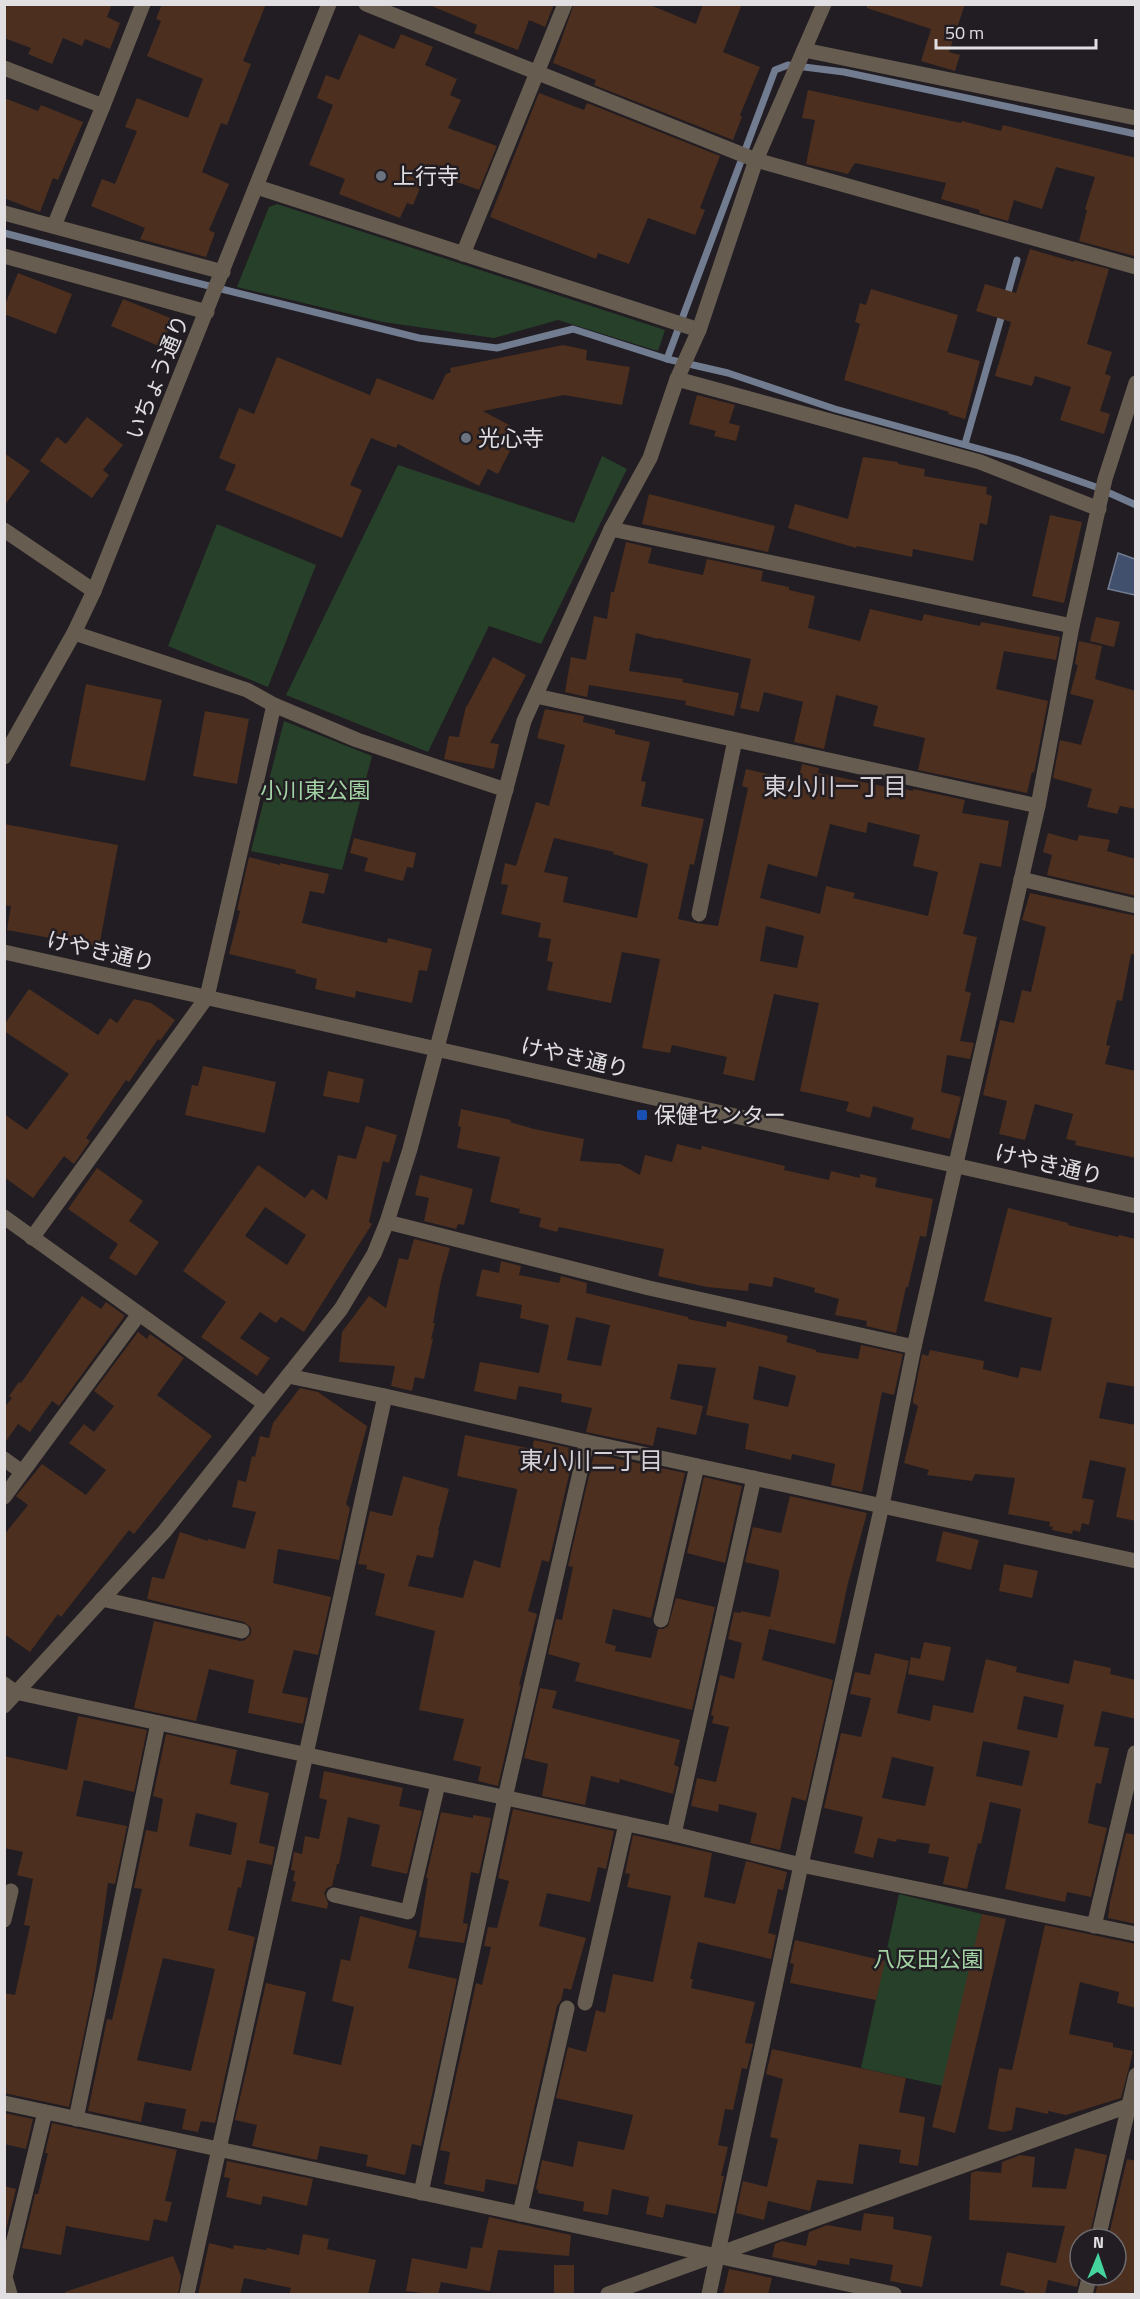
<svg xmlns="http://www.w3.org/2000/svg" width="1140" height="2299" viewBox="0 0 1140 2299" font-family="'Titillium Web','Noto Sans JP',sans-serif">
  <rect width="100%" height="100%" fill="#211d22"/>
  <g fill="#274029">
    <polygon points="277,204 665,330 658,351 558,320 494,338 383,322 237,287 269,207"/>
    <polygon points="602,456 627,469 541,644 489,626 428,752 286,695 398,465 574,523"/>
    <polygon points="217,524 316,565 268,687 168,646"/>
    <polygon points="284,721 372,756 342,870 251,851"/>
    <polygon points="899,1894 982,1914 943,2086 861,2068"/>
  </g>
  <polygon fill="#41516d" stroke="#717c90" stroke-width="1.5" points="1118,553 1135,559 1135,595 1108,589"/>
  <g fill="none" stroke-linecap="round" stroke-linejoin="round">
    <g stroke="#717c90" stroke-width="7">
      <polyline points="4,233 181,279 419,338 497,348 573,329 667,359 728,373 835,409 1016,459 1096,487 1136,505"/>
      <polyline points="1006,300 1017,260"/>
      <polyline points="667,359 775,70 788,65 844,72 1136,134"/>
      <polyline points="965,444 1003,311"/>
    </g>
  </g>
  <g fill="#4c2f1e" fill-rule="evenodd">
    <polygon points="8,4 112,4 107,17 120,23 110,49 85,39 82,46 63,38 52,64 28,54 31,48 4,38 4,13"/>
    <polygon points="162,4 266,4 243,61 251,64 227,125 221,123 202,172 229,184 209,230 215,233 206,257 140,239 145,228 91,206 102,179 115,184 137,131 125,127 137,98 188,118 203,79 147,56 161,21 156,19"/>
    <polygon points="427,4 554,4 545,27 529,20 518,50 474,33 477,25"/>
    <polygon points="574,4 648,4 696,24 703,4 742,4 723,52 760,67 740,115 742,117 733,140 594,85 596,80 553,63"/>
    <polygon points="867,4 965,4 949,52 960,55 955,71 921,61 931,29 867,8"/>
    <polygon points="359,34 394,49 401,34 433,47 425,65 457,79 450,95 461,100 448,128 497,146 479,190 427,171 413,205 407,203 400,218 339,194 345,179 309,165 333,105 317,98 326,75 339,80"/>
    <polygon points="808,90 961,123 962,121 1001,131 1003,125 1136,158 1134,256 1079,241 1087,210 1085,209 1095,177 1056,167 1042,209 1014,200 1008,221 979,213 980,210 941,199 946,183 855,163 848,174 806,164 815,120 802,118"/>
    <polygon points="539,93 584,110 587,103 720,156 700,208 705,210 695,235 648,218 629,264 598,253 596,259 490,217"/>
    <polygon points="4,98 38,111 41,105 83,122 58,180 53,178 40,212 4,198"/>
    <polygon points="1030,249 1074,262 1074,260 1109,269 1087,344 1112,352 1105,374 1111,376 1100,411 1110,414 1104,434 1060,420 1071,387 1035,376 1032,386 995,376 1011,322 976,311 985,284 1016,293"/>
    <polygon points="18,273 72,294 56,334 4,314 4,307"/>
    <polygon points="871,289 958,315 947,352 980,361 965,419 948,414 949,412 844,380 860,324 855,322 860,303 866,305"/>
    <polygon points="123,299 173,319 161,347 111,326"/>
    <polygon points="563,345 587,350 586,360 630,367 622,405 564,395 483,411 511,426 504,440 513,445 498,474 488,469 479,486 398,444 396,448 371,438 350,485 362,490 342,538 225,490 236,465 219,458 239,408 254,414 277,357 370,395 377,378 433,400 446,374 451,372 450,368"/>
    <polygon points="697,395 735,405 729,423 740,426 736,441 714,436 716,431 689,424"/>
    <polygon points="87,417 123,445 103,470 109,475 92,498 40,461 57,437 66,444"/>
    <polygon points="4,453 30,471 4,506"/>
    <polygon points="863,457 898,462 898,464 925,469 924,476 987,487 986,494 992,496 987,525 980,523 973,561 913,549 912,557 857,546 856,548 788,528 795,504 848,519"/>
    <polygon points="649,494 775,526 768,552 642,524"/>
    <polygon points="1050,515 1082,522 1064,603 1032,596"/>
    <polygon points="626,542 652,548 648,563 665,567 703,575 707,559 763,571 761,581 789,587 789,590 815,596 808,628 860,641 870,609 922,621 924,614 980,626 981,622 1060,637 1056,660 1004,651 996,689 1048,701 1034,773 1032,772 1027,793 918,770 925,738 873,726 878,706 836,695 824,749 794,742 803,702 764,692 759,712 740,708 751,659 658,638 658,639 636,633 629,671 683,679 682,682 739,693 734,716 685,705 686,701 589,685 587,697 565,692 571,657 586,660 594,616 607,619 611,592 614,592"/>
    <polygon points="1096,617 1120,622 1114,647 1090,641"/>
    <polygon points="1079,641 1102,646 1095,679 1136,691 1136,809 1120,806 1117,814 1087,807 1092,789 1053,778 1060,740 1081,745 1094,700 1070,694 1078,665 1075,664"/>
    <polygon points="493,657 526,675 490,743 499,744 494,769 444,759 449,736 459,737 466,706 467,706"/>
    <polygon points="86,684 162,700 145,781 70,766"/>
    <path d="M545,709L584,716L583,722L615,730V734L650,742L641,781L646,782L641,806L704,819L694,865L690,864L678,919L696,923L718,926L748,788L742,786L746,769L798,781L802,764L819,768L818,773L892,788V786L913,791V789L965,800L962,813L1009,821L1001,867L980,863L963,934L977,937L965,991L971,993L960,1041L974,1043L970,1059L947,1055L941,1092L961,1097L950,1139L911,1129L914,1118L873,1106L870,1118L846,1111L849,1102L800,1091L819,1003L774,994L754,1081L723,1074L727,1057L672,1045L670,1053L642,1048L660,959L622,952L611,1003L547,990L553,962L547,961L551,939L538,937L541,923L501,914L508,885L501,884L505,863L516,866L536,802L549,806L565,745L537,738ZM868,822L920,835L913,866L938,872L928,916L853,898L855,893L826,886L820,914L760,898L768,864L817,877L830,824L866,833ZM554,838L614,852L613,854L648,864L637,918L563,902L568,877L544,872ZM766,926L804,936L797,968L760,961Z"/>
    <polygon points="205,711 249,719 237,784 193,776"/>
    <polygon points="4,824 118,845 99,947 7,930 11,906 4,905"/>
    <polygon points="1048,833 1077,841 1079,835 1110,840 1107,851 1136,859 1136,896 1047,875 1052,855 1043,852"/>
    <polygon points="354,838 416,853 413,868 407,867 403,881 364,871 368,858 350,853"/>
    <polygon points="249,857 280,865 280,863 329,874 324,894 310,891 302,923 387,943 388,938 432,949 427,971 419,970 412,1003 356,991 355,998 315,989 317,979 295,973 296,970 229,954 240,911 237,910"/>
    <polygon points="1030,893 1136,916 1136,955 1131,954 1122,1001 1117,1000 1106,1045 1110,1046 1105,1064 1136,1071 1136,1158 1075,1145 1076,1141 1066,1139 1073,1114 1035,1104 1025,1140 999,1134 1007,1101 983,1095 1000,1020 1014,1023 1022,990 1031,992 1046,927 1022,920"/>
    <polygon points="29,989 98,1035 110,1018 117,1023 134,999 151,1003 175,1020 160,1041 158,1039 129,1082 126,1080 86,1138 90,1141 74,1164 64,1156 33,1198 4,1177 4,1114 27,1130 69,1074 4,1031 4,1025"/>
    <polygon points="203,1066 276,1082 265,1133 185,1115 192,1085 198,1086"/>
    <polygon points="328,1071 364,1079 359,1103 323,1096"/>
    <polygon points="461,1109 511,1120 510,1122 534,1129 584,1139 580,1161 620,1164 640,1175 645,1155 672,1162 677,1144 701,1150 702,1146 760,1160 785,1166 784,1170 829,1180 831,1171 860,1178 860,1174 877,1178 875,1187 933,1199 926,1237 920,1236 908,1287 906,1287 896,1333 866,1326 867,1321 835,1315 839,1299 814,1292 815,1288 774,1277 772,1287 749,1283 748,1291 707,1287 658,1276 664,1249 559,1227 557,1232 539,1227 541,1218 519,1213 520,1209 490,1202 500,1157 457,1148 461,1127 458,1126"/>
    <path d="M366,1126L397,1135L389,1163L383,1161L369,1222L372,1224L304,1332L281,1317L276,1323L260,1312L240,1338L271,1359H269L257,1376L201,1337L226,1302L183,1271L258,1165L305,1198L312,1189L327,1200L338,1155L356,1159ZM265,1207L306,1235L287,1265L245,1236Z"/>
    <polygon points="97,1168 143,1201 129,1221 159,1242 136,1276 109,1258 118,1244 68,1209"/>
    <polygon points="420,1175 473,1189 464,1225 458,1224 456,1229 424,1221 429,1198 415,1195"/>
    <polygon points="1008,1208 1068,1223 1068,1225 1118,1237 1119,1235 1136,1239 1136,1387 1107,1382 1099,1418 1136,1425 1136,1521 1116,1517 1126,1468 1090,1460 1082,1498 1094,1500 1089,1525 1082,1523 1080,1532 1073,1530 1072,1534 1052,1530 1053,1527 1049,1526 1050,1522 1008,1514 1015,1478 975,1474 972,1481 927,1475 929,1470 904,1463 918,1406 913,1403 913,1400 922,1354 928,1356 930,1350 984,1361 983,1369 1018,1378 1021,1367 1041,1371 1052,1318 984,1301"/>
    <polygon points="414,1239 450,1248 441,1280 433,1323 435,1323 431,1339 433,1339 424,1379 415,1377 412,1391 391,1386 395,1366 339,1362 342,1332 369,1296 386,1308 399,1258 408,1260"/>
    <path d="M501,1261L521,1266L519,1275L559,1283L561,1276L587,1283L586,1293L688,1317V1319L726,1327L727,1321L788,1336L786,1342L816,1350V1352L858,1359L861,1345L903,1354L894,1395L882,1392L862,1492L831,1485L835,1464L792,1454L791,1460L745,1449L749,1424L706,1415L716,1368L678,1364L670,1399L703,1406L696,1435L657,1427L653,1446L586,1432L592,1408L561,1402L562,1394L519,1386L516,1400L474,1391L480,1362L539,1373L549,1325L520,1318L522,1305L476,1296L482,1269L499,1273ZM576,1317L610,1325L601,1366L567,1360ZM759,1366L796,1376L788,1407L753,1399Z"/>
    <polygon points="82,1296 101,1309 106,1302 124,1315 124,1317 59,1406 52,1401 30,1432 18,1424 4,1444 4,1408 12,1398 9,1396 19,1382 21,1383"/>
    <polygon points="138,1332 147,1339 150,1334 184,1358 157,1395 212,1436 134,1534 129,1530 61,1617 58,1614 30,1652 4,1634 4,1535 28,1505 16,1496 42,1464 86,1495 106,1470 69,1443 84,1424 94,1432 114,1406 94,1391"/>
    <polygon points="300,1388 318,1392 367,1426 346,1504 350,1508 339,1560 278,1549 273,1583 331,1597 318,1655 294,1650 282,1693 308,1698 303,1724 248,1713 254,1680 209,1669 196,1721 134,1708 154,1621 240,1641 245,1640 251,1634 251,1628 244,1622 147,1599 152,1577 164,1579 180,1532 208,1541 208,1539 245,1549 256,1512 232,1507 238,1480 246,1482 252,1456 255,1457 260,1436 269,1438 273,1423"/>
    <polygon points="465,1435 532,1449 534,1440 575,1449 549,1562 542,1560 528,1611 537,1614 519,1685 521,1685 498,1786 478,1781 481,1767 453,1760 464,1719 419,1710 435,1631 375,1615 385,1574 366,1569 367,1565 358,1564 370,1511 392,1516 403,1476 449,1489 438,1531 439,1531 433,1558 417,1555 408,1586 463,1598 474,1560 500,1568 517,1491 517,1489 457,1476"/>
    <polygon points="594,1454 685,1473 651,1618 613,1609 605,1643 616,1646 615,1651 651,1658 658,1629 663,1629 668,1626 676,1598 715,1607 692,1710 575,1681 580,1663 548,1654 556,1619 562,1620 573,1567 568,1566"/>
    <polygon points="704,1477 742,1486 725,1563 687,1553"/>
    <polygon points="790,1496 867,1513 848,1583 835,1644 769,1629 762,1660 833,1680 806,1801 792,1797 780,1850 750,1843 757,1813 719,1804 718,1812 691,1806 697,1778 716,1782 729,1727 712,1723 714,1716 711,1715 720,1675 734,1679 742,1643 728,1639 734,1612 741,1613 741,1611 770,1617 779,1576 779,1570 745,1562 753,1527 781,1533"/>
    <polygon points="943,1531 979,1540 971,1570 936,1561"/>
    <polygon points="1004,1564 1038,1571 1032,1598 999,1591"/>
    <polygon points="924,1642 951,1647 944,1681 908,1674 911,1657 920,1659"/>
    <path d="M875,1653L909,1661L897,1713L930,1721L933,1705L973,1713L986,1659L1017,1667L1016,1672L1069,1684L1074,1660L1111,1668L1110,1674L1136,1680V1719L1102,1711L1094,1746L1109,1748L1101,1784L1096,1783L1088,1823L1107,1828L1091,1897L1067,1892L1065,1902L1005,1889L1021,1809L990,1802L981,1844L978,1843L967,1889L943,1884L949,1857L928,1853L930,1844L897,1839L896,1842L878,1838L873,1858L854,1853L863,1817L824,1808L841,1733L861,1737L871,1698L850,1694L855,1672L870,1675ZM1024,1696L1064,1705L1057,1738L1017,1729ZM983,1741L1030,1751L1022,1786L976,1776ZM892,1757L934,1767L925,1806L882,1798Z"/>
    <polygon points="540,1688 557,1691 552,1708 680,1740 674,1765 679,1767 673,1794 620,1779 619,1783 591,1776 585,1805 542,1796 548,1764 524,1758"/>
    <polygon points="78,1716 147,1730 134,1792 84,1780 76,1816 127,1826 115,1884 108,1883 93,1991 69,2107 4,2093 4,1993 15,1995 30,1926 24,1925 33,1879 17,1875 23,1852 4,1848 4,1756 67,1770"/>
    <path d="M166,1734L237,1750L230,1784L269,1793L259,1843L275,1847L272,1865L247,1860L241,1888L238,1887L228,1930L255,1937L215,2123L201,2121L198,2132L182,2129L186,2109L145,2102L141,2122L88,2111L107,2019L112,2020L142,1889L134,1888L146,1830L157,1832L163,1799L153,1796ZM196,1813L237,1823L231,1855L189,1846ZM163,1958L215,1969L191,2071L137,2060Z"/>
    <polygon points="324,1771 403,1788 399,1806 422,1811 407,1874 371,1866 380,1825 348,1817 339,1864 337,1864 332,1886 327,1888 324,1893 328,1903 327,1909 291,1901 296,1882 293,1881 295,1871 291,1870 294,1852 302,1854 305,1836 319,1839 327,1800 319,1798"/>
    <polygon points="513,1809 614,1831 606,1869 598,1867 590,1902 547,1893 539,1926 586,1938 571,1990 564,1988 561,2000 557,2006 517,2185 486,2179 484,2192 444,2184 450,2152 440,2150 476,1983 482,1985 491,1947 484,1946 488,1927 497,1928 509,1881 498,1878"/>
    <polygon points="441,1812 473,1818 473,1815 491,1818 479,1874 471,1872 463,1923 468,1924 464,1943 419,1937 428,1878 426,1878"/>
    <polygon points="1126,1833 1136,1835 1136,1924 1108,1918 1110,1902"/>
    <polygon points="633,1835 712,1853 704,1897 735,1904 746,1861 787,1872 783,1890 778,1889 768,1933 776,1935 771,1959 698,1942 690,1979 693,1979 691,1988 755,2002 745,2043 753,2044 747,2069 742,2068 733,2110 725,2109 718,2145 728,2147 721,2176 724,2176 716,2214 666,2204 663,2218 646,2214 649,2197 612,2189 608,2215 583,2211 584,2202 538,2193 538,2190 536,2189 542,2160 573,2167 578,2141 624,2150 633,2115 556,2098 568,2047 586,2052 596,2010 605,2013 613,1974 653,1982 671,1896 627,1887 630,1874 625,1873"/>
    <polygon points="982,1914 1006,1919 955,2133 932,2127"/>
    <polygon points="360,1916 417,1931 408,1968 457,1979 421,2146 412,2144 405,2175 366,2166 368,2155 320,2146 317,2160 252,2146 257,2125 235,2120 266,1983 306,1992 293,2054 341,2065 354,2007 332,2001 341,1959 350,1961"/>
    <polygon points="1045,1925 1136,1944 1136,2008 1117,2003 1119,1992 1080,1982 1069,2034 1113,2043 1113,2047 1133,2051 1129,2068 1121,2098 1066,2115 1048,2111 1048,2114 1016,2107 1012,2130 1003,2132 988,2129 999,2068 1012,2070"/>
    <polygon points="795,1940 885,1961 876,2000 790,1983 794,1964 790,1963"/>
    <polygon points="772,2049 906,2078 899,2112 925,2117 918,2166 899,2163 901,2150 859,2144 853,2184 817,2180 810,2211 768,2201 764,2220 736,2213 743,2181 767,2187 778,2139 770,2137 783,2079 766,2074"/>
    <polygon points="4,2113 33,2119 26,2149 4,2144"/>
    <polygon points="52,2123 177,2150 165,2201 172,2202 167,2222 154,2219 149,2241 66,2226 61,2255 22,2248 35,2194 38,2194 48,2153 45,2153"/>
    <polygon points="1075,2148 1107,2155 1089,2239 1080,2239 1080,2275 1077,2287 1048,2280 1045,2295 1024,2295 1025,2291 1000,2285 1007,2252 1056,2263 1065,2226 969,2220 971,2173 976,2171 1001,2173 1002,2162 1020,2155 1035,2157 1032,2187 1066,2189"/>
    <polygon points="1127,2159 1136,2161 1136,2295 1095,2295 1100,2275 1116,2275 1116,2239 1108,2239"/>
    <polygon points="227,2161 313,2179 307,2206 263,2196 261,2205 226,2197 230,2178 224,2177"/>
    <polygon points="4,2186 16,2189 4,2238"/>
    <polygon points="864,2213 894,2217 893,2229 932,2236 922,2287 890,2281 893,2265 850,2258 849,2265 818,2260 816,2266 772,2257 775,2244 782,2241 806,2246 809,2232 827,2225 861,2231"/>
    <polygon points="489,2217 571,2235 569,2256 498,2250 490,2291 441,2282 438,2295 406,2291 412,2258 467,2269 471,2247 482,2248"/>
    <polygon points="303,2234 329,2239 327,2249 376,2260 368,2295 289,2295 291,2288 244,2278 240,2295 198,2295 209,2243 233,2249 234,2245 266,2250 267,2248 299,2255"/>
    <polygon points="173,2256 181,2276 178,2295 65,2295 65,2292"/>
    <rect x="554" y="2265" width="20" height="29"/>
    <polygon points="729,2269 772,2278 768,2295 723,2295"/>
  </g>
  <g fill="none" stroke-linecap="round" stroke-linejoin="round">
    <g stroke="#675c50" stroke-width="15">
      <polyline points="366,4 756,160 1136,267"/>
      <polyline points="804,50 1136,118"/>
      <polyline points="4,68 103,106 143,4"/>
      <polyline points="257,187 699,330"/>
      <polyline points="4,213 223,272"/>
      <polyline points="54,226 103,106"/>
      <polyline points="463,254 565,4"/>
      <polyline points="4,256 207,312"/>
      <polyline points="677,379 980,462 1099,509"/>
      <polyline points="611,529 1072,626"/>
      <polyline points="4,530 94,591"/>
      <polyline points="74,633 247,690 274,705 357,740 506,790"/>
      <polyline points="536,696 1038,806"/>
      <polyline points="4,757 74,633 94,591 329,4"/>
      <polyline points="1021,879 1136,906"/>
      <polyline points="699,914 735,740"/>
      <polyline points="4,952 1136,1206"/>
      <polyline points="4,1217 265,1404"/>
      <polyline points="387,1222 649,1288 914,1347"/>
      <polyline points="32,1238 207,997 274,705"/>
      <polyline points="288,1376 385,1396 587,1442 1136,1561"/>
      <polyline points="4,1459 22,1472"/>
      <polyline points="4,1497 139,1314"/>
      <polyline points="102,1599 242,1631"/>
      <polyline points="661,1620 697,1466"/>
      <polyline points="4,1684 15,1692 674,1834 801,1865 1136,1934"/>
      <polyline points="4,1706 164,1532 341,1309 374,1254 387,1222 410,1149 524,721 611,529 650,458 677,379 699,330 756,160 824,4"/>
      <polyline points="674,1834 754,1478"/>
      <polyline points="334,1895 408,1912 438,1784"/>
      <polyline points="4,1920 11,1891"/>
      <polyline points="1094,1926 1135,1753"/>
      <polyline points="585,2003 626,1824"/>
      <polyline points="4,2103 894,2294"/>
      <polyline points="76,2119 158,1723"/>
      <polyline points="421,2193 505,1798 587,1442"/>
      <polyline points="520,2214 567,2008"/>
      <polyline points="1098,2239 1136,2075"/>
      <polyline points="10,2294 5,2277 45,2112"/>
      <polyline points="187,2294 385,1396"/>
      <polyline points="608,2294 1136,2103"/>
      <polyline points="709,2294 801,1865 882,1505 914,1347 1038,806 1072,626 1105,479 1136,383"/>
      <polyline points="1085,2294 1090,2275"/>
    </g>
  </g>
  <g fill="#6b7280" stroke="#211d22" stroke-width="2">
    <circle cx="381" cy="176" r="6"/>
    <circle cx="466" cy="438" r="6"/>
  </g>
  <rect fill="#1a4fb4" stroke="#211d22" stroke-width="2" x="636" y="1109" width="12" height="12" rx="3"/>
  <g text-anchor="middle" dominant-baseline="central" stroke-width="5" stroke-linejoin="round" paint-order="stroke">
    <g font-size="22" fill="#e2dfe3" stroke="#211d22" text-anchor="start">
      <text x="393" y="176">上行寺</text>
      <text x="478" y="438">光心寺</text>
      <text x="654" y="1115">保健センター</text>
    </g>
    <g font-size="22" fill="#e2dfe3" stroke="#211d22">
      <text transform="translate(157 377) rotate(-68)">いちょう通り</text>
      <text transform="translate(101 951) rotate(13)">けやき通り</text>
      <text transform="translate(575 1057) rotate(13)">けやき通り</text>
      <text transform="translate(1049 1164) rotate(13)">けやき通り</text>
    </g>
    <g font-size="22" fill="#a3d3a5" stroke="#211d22">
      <text x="315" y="790">小川東公園</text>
      <text x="928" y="1959">八反田公園</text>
    </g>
    <g font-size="24" fill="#d5cfd6" stroke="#211d22">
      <text x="835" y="786">東小川一丁目</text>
      <text x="591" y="1460">東小川二丁目</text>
    </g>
  </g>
  <rect width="1140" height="2299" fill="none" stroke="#e2dfe3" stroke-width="12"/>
  <g transform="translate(1098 2257) rotate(2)"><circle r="28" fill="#211d22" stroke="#6e6b6f" stroke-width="1.5"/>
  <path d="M0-4.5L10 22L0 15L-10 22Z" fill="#46d49e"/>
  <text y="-9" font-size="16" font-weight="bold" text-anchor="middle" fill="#e2dfe3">N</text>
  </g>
  <path d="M936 39v9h160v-9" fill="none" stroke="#e2dfe3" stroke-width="3"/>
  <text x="945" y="39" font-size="18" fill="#e2dfe3" stroke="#211d22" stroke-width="4.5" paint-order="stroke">50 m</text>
</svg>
